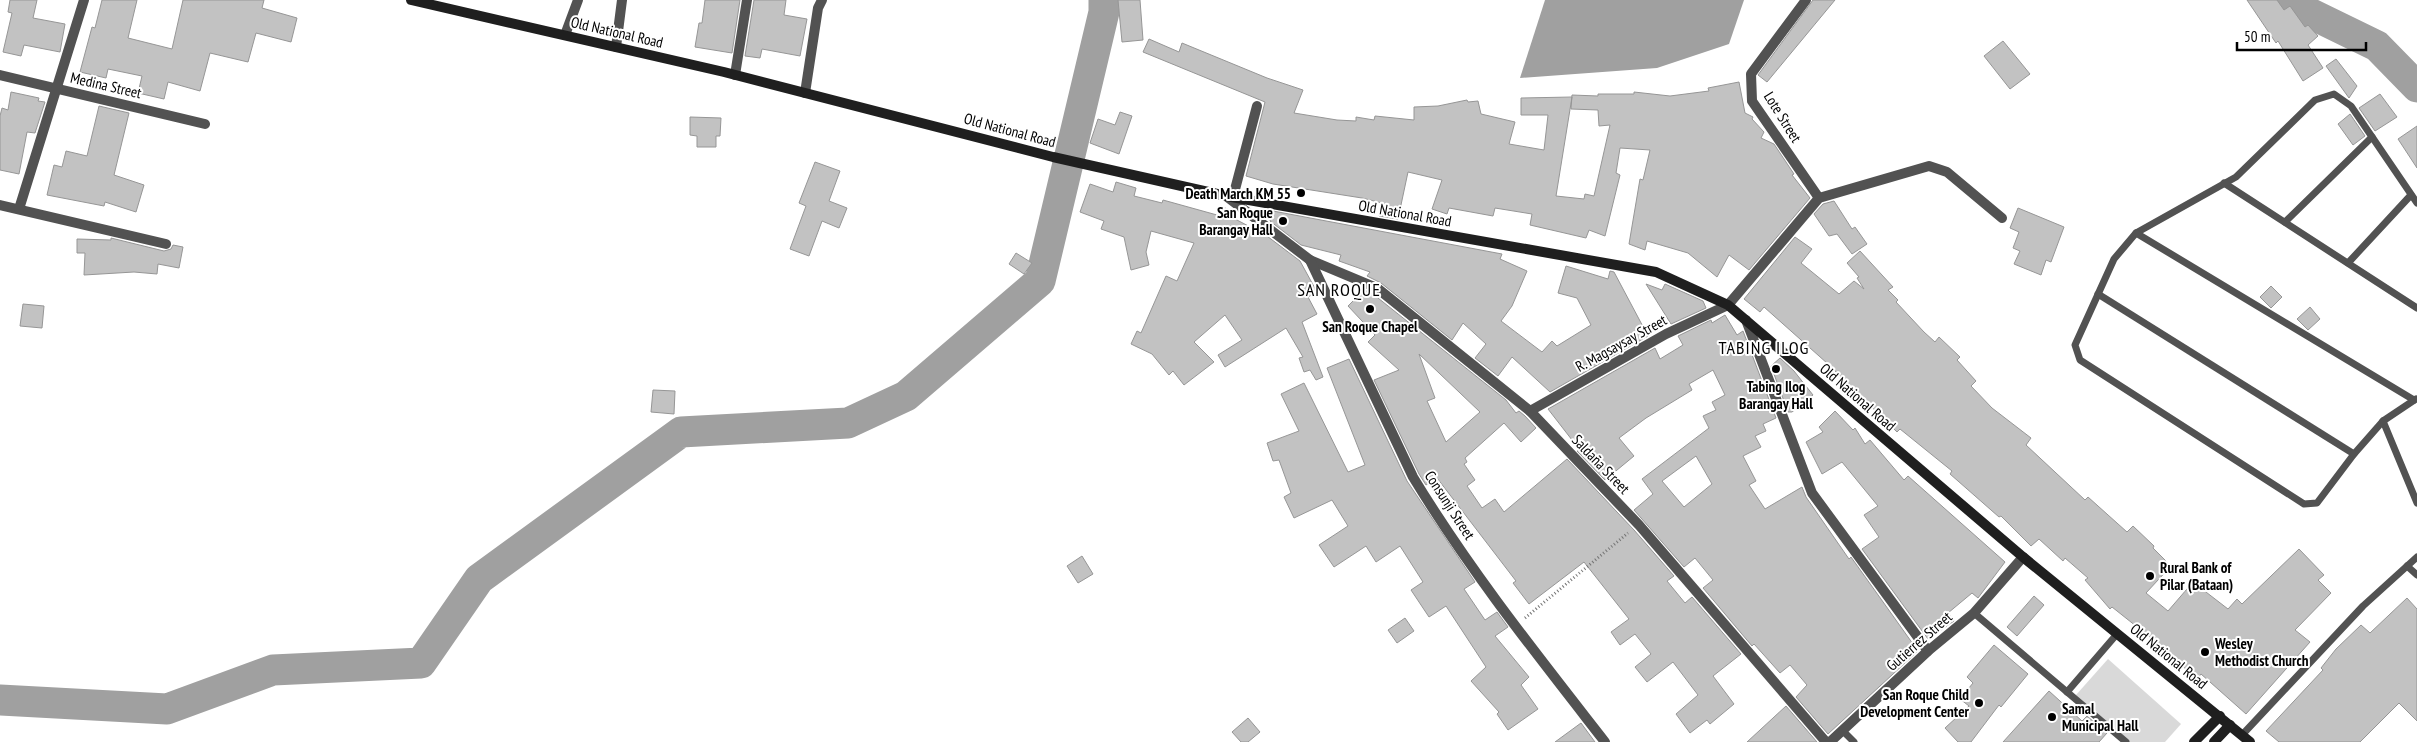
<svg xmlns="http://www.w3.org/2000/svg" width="2417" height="742" viewBox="0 0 2417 742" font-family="'PT Sans Narrow',sans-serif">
  <rect width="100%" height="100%" fill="#fff"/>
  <polygon fill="#d9d9d9" points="2108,659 2181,724 2165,742 2130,742 2076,695"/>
  <polygon fill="#a0a0a0" points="1545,0 1744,0 1729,44 1657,68 1520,78"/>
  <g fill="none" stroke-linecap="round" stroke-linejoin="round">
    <g stroke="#a0a0a0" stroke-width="31">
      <polyline points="2288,0 2293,5 2377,46 2417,87"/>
      <polyline points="0,700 167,709 273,670 421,663 479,579 681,432 848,423 906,396 1040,281 1104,12 1104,0"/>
    </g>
  </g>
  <g fill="#c2c2c2" stroke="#969696" fill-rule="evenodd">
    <polygon points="10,0 37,0 33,18 65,24 60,52 24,45 21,56 3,52 12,13 8,12"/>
    <polygon points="102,0 137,0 128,38 172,49 183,0 264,0 262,8 297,18 291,42 256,33 248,62 210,53 200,91 168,82 164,99 138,93 142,76 108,69 106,78 80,72 92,27 95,28"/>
    <polygon points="705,0 740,0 732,53 695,47 699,23 702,23"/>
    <polygon points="754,0 786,0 784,15 807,19 800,56 762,49 760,58 745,56"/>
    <polygon points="1118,0 1140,0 1143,40 1122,42"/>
    <polygon points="1813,0 1835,0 1767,82 1758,75"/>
    <polygon points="2247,0 2277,0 2284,10 2290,6 2305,27 2308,25 2318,36 2308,45 2323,68 2303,81 2278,41 2276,43"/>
    <polygon points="1149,39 1179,52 1182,43 1267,78 1303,90 1294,113 1337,120 1356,121 1356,117 1374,120 1375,116 1414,120 1414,107 1438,106 1467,100 1468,102 1478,101 1481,114 1515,122 1509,144 1544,150 1548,115 1521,115 1521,98 1572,97 1556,196 1584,199 1585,194 1594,196 1610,125 1599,126 1598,110 1571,109 1572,95 1598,96 1598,94 1634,94 1634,92 1670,96 1709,91 1708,88 1739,82 1745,113 1753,117 1752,119 1764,132 1761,138 1774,144 1794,174 1792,175 1810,198 1749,270 1729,255 1717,277 1688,253 1647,241 1645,250 1629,244 1640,179 1643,180 1650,150 1620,148 1616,173 1620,175 1605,236 1589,230 1586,238 1530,225 1532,214 1495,208 1493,216 1449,208 1447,214 1432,209 1442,180 1408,172 1398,219 1379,216 1382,203 1362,198 1273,184 1246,176 1265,102 1143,52"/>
    <polygon points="2003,41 2030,74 2010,89 1984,56"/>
    <polygon points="2336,59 2357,86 2349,98 2326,66"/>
    <polygon points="11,92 39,98 38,101 45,102 35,133 27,132 19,174 0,170 0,116 2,108 8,110"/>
    <polygon points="2380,94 2397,117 2375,131 2359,108"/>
    <polygon points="99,106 129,113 114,175 144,185 136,212 105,202 104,206 47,195 54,165 62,167 66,151 87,156"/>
    <polygon points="1120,112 1132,116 1119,154 1090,143 1098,119 1115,125"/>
    <polygon points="2350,114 2365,136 2353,145 2338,124"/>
    <polygon points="690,117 721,118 720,136 716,136 716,147 697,147 697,136 690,135"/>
    <polygon points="2417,126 2417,168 2398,139"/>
    <polygon points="815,162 840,171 829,201 847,208 839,228 822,221 809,256 790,249 806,206 799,203"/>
    <polygon points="1116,182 1136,188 1134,196 1162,203 1163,200 1217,215 1221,206 1237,214 1235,219 1258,231 1259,230 1300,261 1317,292 1308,297 1317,314 1302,322 1323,377 1316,380 1310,370 1304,372 1299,358 1303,357 1286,328 1225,367 1218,355 1242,340 1225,315 1194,342 1214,362 1184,385 1173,371 1169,375 1152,354 1131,344 1137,331 1141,333 1166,276 1177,281 1194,243 1151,231 1146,252 1149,265 1131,270 1124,237 1101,229 1104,221 1080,212 1090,184 1113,192"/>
    <polygon points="1834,201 1852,229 1855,227 1867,244 1852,254 1837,234 1829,236 1814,214 1823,204"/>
    <polygon points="2018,208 2064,227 2051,262 2046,260 2041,275 2014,264 2020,251 2013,248 2019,232 2010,228"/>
    <polygon points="1273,211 1502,254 1500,259 1527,271 1512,306 1501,321 1542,352 1552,341 1557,346 1591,325 1577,298 1558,293 1566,266 1608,279 1610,271 1614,272 1648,336 1550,392 1512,357 1498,376 1475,358 1486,344 1463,323 1452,340 1381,283 1367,276 1370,272 1339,261 1341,255 1301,245 1270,221"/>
    <polygon points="1795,237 1812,249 1801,263 1839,294 1854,281 1864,289 1857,278 1859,277 1847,263 1860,251 1893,287 1888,290 1898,300 1896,302 1924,332 1935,342 1939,337 1960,357 1957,360 1976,381 1971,386 1992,408 2031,438 2026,445 2085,500 2088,497 2127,532 2133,526 2154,546 2153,548 2171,566 2146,593 2168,611 2193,582 2228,609 2237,599 2242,604 2299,549 2324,575 2318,580 2331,593 2295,630 2310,642 2246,714 2201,674 2197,679 2151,638 2112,607 2110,609 2085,580 2088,578 2065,558 2063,561 2039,539 2031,546 2001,516 1999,517 1950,474 1952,471 1900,429 1897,432 1828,364 1764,307 1760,312 1744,299"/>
    <polygon points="111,238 164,251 171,249 173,245 183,247 179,268 158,264 157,274 134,272 84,275 85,253 77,253 77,239 111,240"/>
    <polygon points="1016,253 1032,263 1024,274 1009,264"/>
    <polygon points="1646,284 1662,290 1665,284 1703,301 1706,308 1671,324"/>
    <polygon points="2271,286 2282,297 2271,308 2260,297"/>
    <path d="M1364,290L1373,294L1506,400L1516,413L1519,411L1525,416L1536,428L1521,442L1504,423L1465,458L1467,462L1464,464L1475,480L1467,486L1482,508L1495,499L1504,512L1567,459L1634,530L1674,576L1667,581L1685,603L1692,597L1741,654L1713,676L1734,704L1710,724L1707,720L1690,733L1676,714L1698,695L1673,662L1647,682L1635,667L1651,654L1635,634L1620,645L1611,632L1629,619L1584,562L1529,604L1513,583L1516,581L1437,478L1426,485L1419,474L1374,380L1399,370L1368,342L1375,335L1348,306ZM1419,354L1480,412L1446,442L1427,401L1435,398Z"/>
    <polygon points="23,304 44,306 42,328 20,326"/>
    <polygon points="2310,307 2320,319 2308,330 2297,319"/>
    <path d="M1725,315L1737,335L1743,331L1776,418L1763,424L1766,431L1755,436L1761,447L1743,456L1756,481L1749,485L1765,509L1802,487L1806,497L1849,559L1851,557L1918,651L1828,734L1796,697L1807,685L1790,665L1780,673L1754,644L1752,646L1703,588L1713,580L1695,558L1684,567L1634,510L1653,494L1642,479L1709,428L1703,416L1716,410L1712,402L1725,395L1713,370L1689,384L1692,390L1646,418L1619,438L1634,456L1605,480L1577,451L1579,449L1548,409L1655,348L1660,359L1683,345L1678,336L1711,320L1712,323ZM1696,456L1712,484L1684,507L1662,481Z"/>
    <polygon points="1780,358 1794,371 1813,395 1792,412 1788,412 1771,366"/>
    <polygon points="1349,359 1407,481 1475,582 1464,589 1485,620 1497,612 1508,627 1495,636 1529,677 1521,685 1538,709 1508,730 1497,714 1499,712 1471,681 1486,667 1446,606 1429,617 1411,590 1423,582 1400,546 1376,562 1366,546 1334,567 1319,545 1348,526 1332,500 1294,518 1284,497 1291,493 1279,460 1273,461 1267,443 1299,431 1281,394 1304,383 1348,472 1365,465 1327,368"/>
    <polygon points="653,390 675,391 674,414 651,412"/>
    <polygon points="1835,411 1853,430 1855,428 1865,444 1870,440 1904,480 1908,476 2005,562 1978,598 1972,593 1948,613 1954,621 1928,639 1862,549 1879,537 1864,515 1878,506 1842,462 1822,474 1806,442 1823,432 1819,427"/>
    <polygon points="1082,556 1093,574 1078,583 1067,566"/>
    <polygon points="2034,596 2044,605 2017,636 2007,627"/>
    <polygon points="2407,598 2417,609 2417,721 2399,703 2360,742 2279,742 2266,731 2323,670 2321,668 2336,649 2361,625 2370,633"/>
    <polygon points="1405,618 1414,631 1397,643 1388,630"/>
    <polygon points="1994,645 2028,674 2001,707 1999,705 1971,742 1958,742 1945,728 1969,706 1960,699 1973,683 1967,677"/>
    <polygon points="2049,691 2082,721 2087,716 2107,733 2099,742 2003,742"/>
    <polygon points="1786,706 1817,742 1747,742"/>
    <polygon points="1248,718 1260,732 1248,742 1241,742 1232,732"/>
    <polygon points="1581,723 1595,742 1555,742"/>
  </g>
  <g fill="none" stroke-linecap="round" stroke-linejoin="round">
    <polyline stroke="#747474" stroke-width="3" stroke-dasharray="1 2.5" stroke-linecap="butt" points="1525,618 1628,533"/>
    <g stroke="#525252" stroke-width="7">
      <polyline points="2224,183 2417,308"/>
      <polyline points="2417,203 2351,106 2334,94 2315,100 2236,177 2136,233 2114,259 2075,345 2080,360 2304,504 2317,503 2354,454 2383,421 2417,503"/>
      <polyline points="2285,222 2372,137"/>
      <polyline points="2136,233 2414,400"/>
      <polyline points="2348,263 2411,195"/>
      <polyline points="2098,294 2354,454"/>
      <polyline points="2383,421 2416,399"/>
      <polyline points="2407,566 2417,575"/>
      <polyline points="1974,613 2126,742"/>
      <polyline points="2067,692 2117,634"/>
      <polyline points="1843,731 1854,742"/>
      <polyline points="2242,735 2363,606 2417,557"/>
    </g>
    <g stroke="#525252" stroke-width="10">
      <polyline points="1806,0 1751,74 1752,101 1819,198"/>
      <polyline points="565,35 578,0"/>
      <polyline points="616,47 622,0"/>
      <polyline points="0,75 205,124"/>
      <polyline points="735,75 747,0"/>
      <polyline points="805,93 818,8 822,0"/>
      <polyline points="1226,196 1310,260 1377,288 1530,411 1639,525 1826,742"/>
      <polyline points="1233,197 1257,106"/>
      <polyline points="0,205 166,244"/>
      <polyline points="19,209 84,0"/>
      <path d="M1310,260L1413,477C1470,571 1538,656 1605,742"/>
      <polyline points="1746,320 1812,493 1928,651"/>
      <polyline points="1530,411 1666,334 1728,305 1819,198 1929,166 1947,172 2002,218"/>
      <polyline points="1830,742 1928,651 1974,613 2023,557"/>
    </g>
    <g stroke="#1f1f1f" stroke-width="10">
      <polyline points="411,0 724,72 1053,157 1226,196 1656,272 1728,305 2023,557 2250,742"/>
      <polyline points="2194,742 2220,716"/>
      <polyline points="2214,742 2230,725"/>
    </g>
  </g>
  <g fill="#000" stroke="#fff" stroke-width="2">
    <circle cx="1301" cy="193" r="5"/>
    <circle cx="1283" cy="221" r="5"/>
    <circle cx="1370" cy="309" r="5"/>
    <circle cx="1776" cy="369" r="5"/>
    <circle cx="2150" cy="576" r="5"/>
    <circle cx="2205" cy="652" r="5"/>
    <circle cx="1979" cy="703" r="5"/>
    <circle cx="2052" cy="717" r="5"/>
  </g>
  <g text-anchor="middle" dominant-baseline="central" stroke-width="4" stroke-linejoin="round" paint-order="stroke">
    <g font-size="15" fill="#000" stroke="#fff">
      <text transform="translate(617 32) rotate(13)">Old National Road</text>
      <text transform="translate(106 85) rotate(13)">Medina Street</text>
      <text transform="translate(1783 117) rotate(58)">Lote Street</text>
      <text transform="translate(1010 130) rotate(15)">Old National Road</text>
      <text transform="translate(1405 213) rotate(10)">Old National Road</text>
      <text transform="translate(1621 343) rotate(-29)">R. Magsaysay Street</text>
      <text transform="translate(1858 397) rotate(41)">Old National Road</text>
      <text transform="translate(1601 464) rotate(46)">Saldaña Street</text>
      <text transform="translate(1450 505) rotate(57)">Consunji Street</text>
      <text transform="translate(1919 641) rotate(-41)">Gutierrez Street</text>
      <text transform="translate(2169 656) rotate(39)">Old National Road</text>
    </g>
    <g font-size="15" font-weight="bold" fill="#000" stroke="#fff" text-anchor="end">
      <text x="1291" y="193">Death March KM 55</text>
      <text x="1273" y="212">San Roque<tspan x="1273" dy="17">Barangay Hall</tspan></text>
      <text x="1370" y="326" text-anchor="middle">San Roque Chapel</text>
      <text x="1776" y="386" text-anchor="middle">Tabing Ilog<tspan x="1776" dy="17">Barangay Hall</tspan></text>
      <text x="2160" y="567" text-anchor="start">Rural Bank of<tspan x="2160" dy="17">Pilar (Bataan)</tspan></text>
      <text x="2215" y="643" text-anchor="start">Wesley<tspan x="2215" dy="17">Methodist Church</tspan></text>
      <text x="1969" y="694">San Roque Child<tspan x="1969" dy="17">Development Center</tspan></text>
      <text x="2062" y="708" text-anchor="start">Samal<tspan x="2062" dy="17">Municipal Hall</tspan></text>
    </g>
    <g font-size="18" letter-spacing="1" fill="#000" stroke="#fff">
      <text x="1339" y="289">SAN ROQUE</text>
      <text x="1764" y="347">TABING ILOG</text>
    </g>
  </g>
  <path d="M2237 42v8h129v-8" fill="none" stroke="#000000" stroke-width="2.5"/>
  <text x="2244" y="42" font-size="15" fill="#000000" stroke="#ffffff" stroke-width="4" paint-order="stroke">50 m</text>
</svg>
